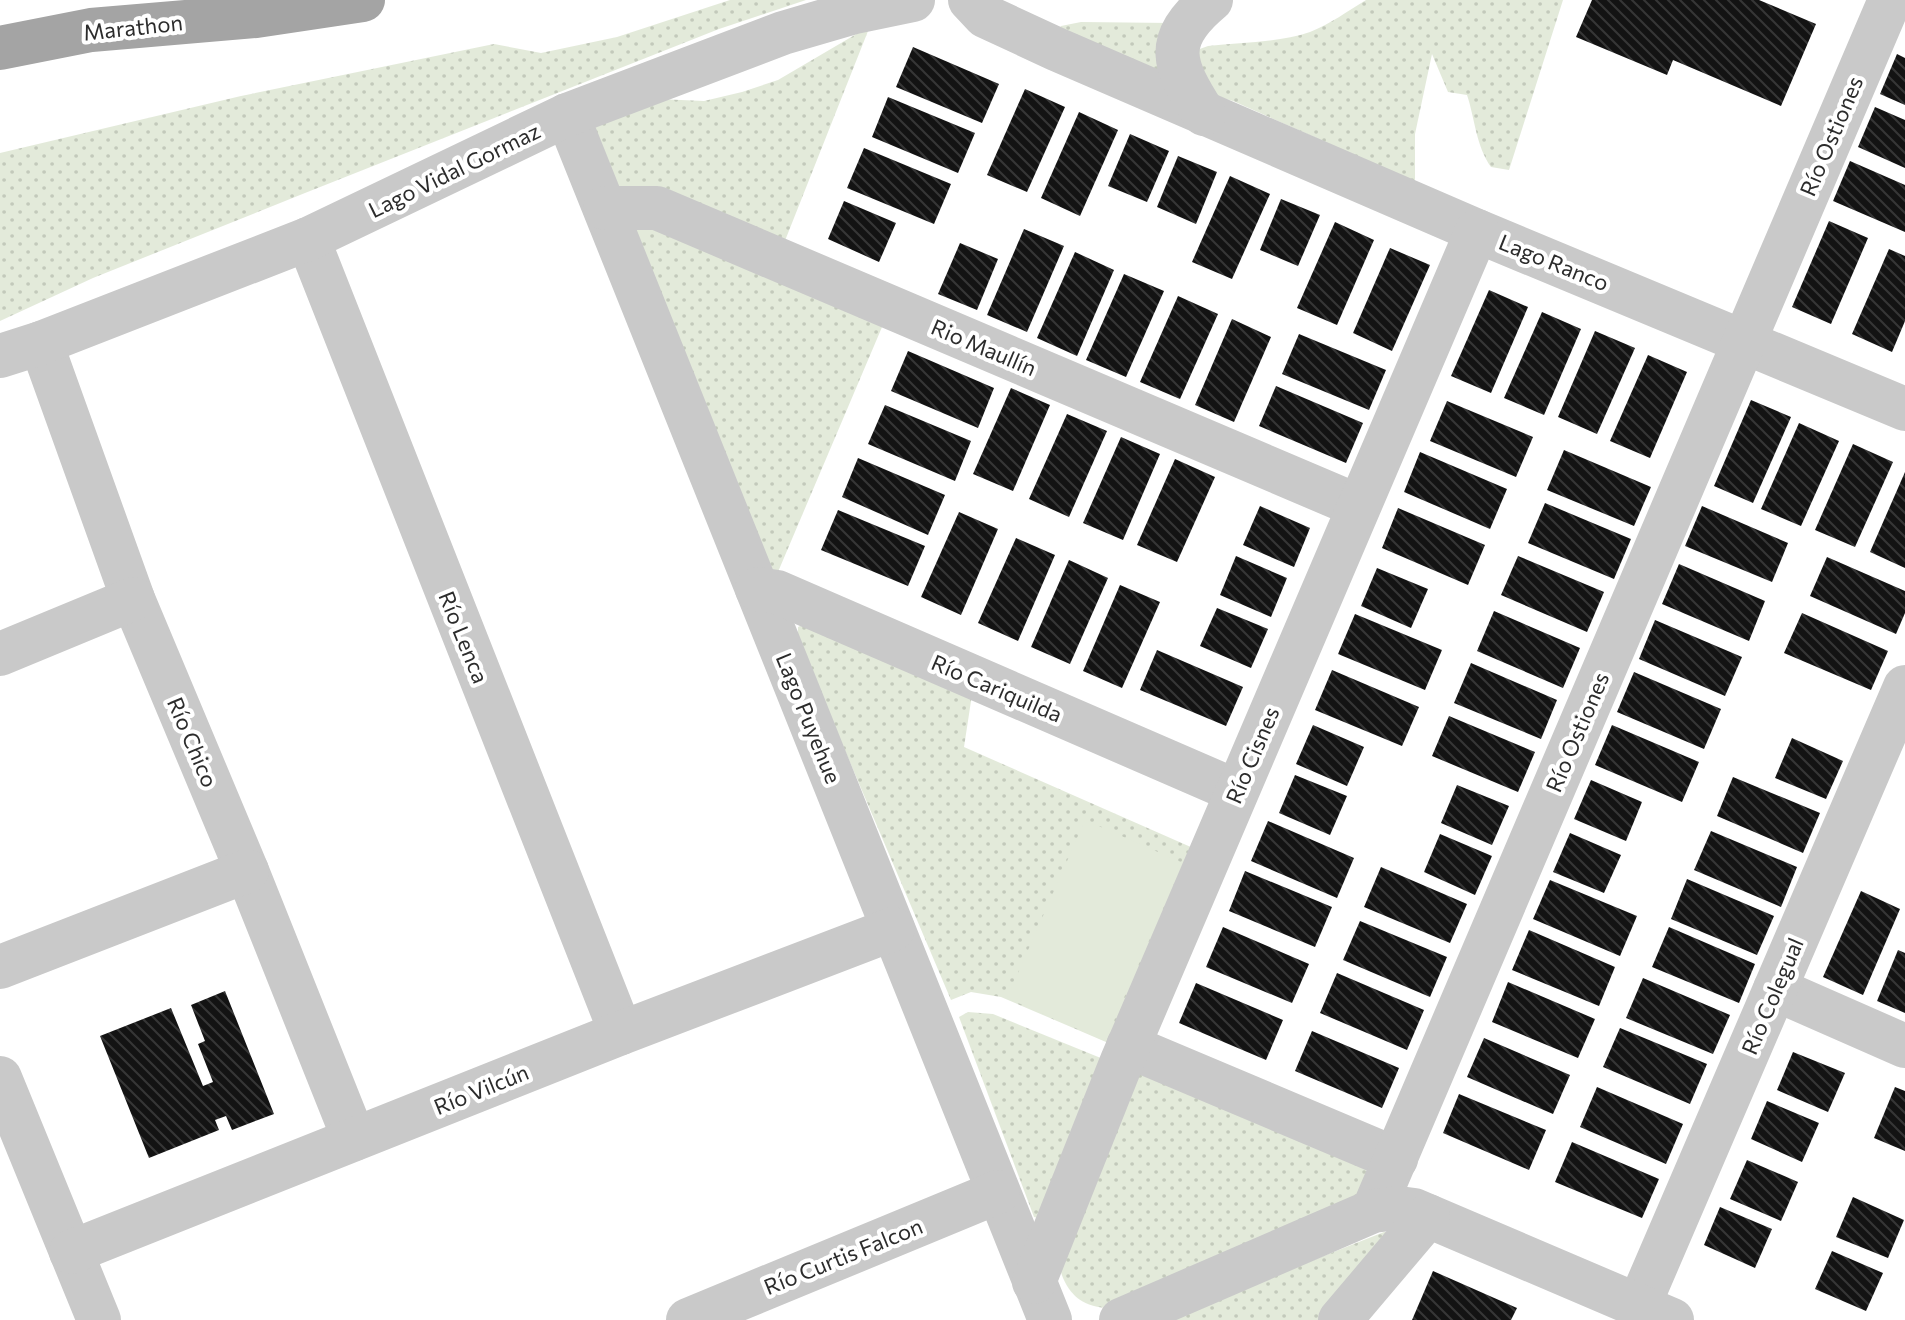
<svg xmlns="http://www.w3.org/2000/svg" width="1905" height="1320" viewBox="0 0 1905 1320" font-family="Commissioner,sans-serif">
  <defs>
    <pattern id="grass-dots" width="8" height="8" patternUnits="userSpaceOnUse" patternTransform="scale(2)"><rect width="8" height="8" fill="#e3eada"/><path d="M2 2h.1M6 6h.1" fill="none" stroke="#c3c9bb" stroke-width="1.8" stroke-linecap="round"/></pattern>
    <pattern id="building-back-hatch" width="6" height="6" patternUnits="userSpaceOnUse" patternTransform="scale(2)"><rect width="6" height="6" fill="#131313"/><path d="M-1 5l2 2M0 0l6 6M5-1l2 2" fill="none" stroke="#363636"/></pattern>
  </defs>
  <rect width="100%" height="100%" fill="#fff"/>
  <g fill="url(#grass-dots)">
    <polygon points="730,0 806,0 719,29 305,193 93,278 0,321 0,153 241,96 494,44 541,53 617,37"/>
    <path d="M1366,0H1563L1509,170L1491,167C1476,146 1475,119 1467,95L1448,92L1432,54L1415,134V182L1233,101L1201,92L1197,50L1208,46C1241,42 1278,43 1310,32C1330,24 1348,11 1366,0Z"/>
    <polygon points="1081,22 1172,23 1163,74 1056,32 1061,26"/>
    <polygon points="870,26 773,271 885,320 775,579 567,115 658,99 704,101 742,92 778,80"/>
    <polygon points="808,622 973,688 964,747 1193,848 1113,1045 1001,997 971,992 951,1000 798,640 798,627"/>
    <polygon points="968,1012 993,1014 1113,1063 1042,1219 1034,1217 959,1017"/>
    <path d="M1146,1069L1362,1160L1367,1173L1358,1203L1106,1308C1079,1306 1065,1291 1059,1265L1123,1086Z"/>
    <polygon points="1384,1232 1391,1232 1361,1320 1162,1320"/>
  </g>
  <polygon fill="#e3eada" points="1085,820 1183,863 1105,1041 1007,998"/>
  <g fill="url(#building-back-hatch)">
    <polygon points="1592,0 1759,0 1816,24 1781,106 1673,60 1667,75 1576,37"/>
    <polygon points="913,47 999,84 982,123 896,87"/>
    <polygon points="1897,54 1905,58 1905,105 1880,94"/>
    <polygon points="1025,89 1065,107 1027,192 987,175"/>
    <polygon points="888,97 975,133 958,173 872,137"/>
    <polygon points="1875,107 1905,120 1905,168 1858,147"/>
    <polygon points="1079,112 1118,130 1080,216 1041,198"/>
    <polygon points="1130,134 1169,151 1147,202 1108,186"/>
    <polygon points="864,148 951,184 934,224 847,188"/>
    <polygon points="1178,156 1217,172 1196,224 1157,207"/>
    <polygon points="1850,161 1905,185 1905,232 1833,201"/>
    <polygon points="1230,176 1270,194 1232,279 1192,262"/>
    <polygon points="1281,199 1320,215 1298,266 1260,250"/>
    <polygon points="844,201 896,223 879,262 828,239"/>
    <polygon points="1829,221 1868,238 1831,324 1792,307"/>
    <polygon points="1335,222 1374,240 1337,325 1297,308"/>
    <polygon points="1024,229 1064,246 1027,332 987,315"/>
    <polygon points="960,243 998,259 977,310 938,294"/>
    <polygon points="1390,248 1430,265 1392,351 1353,333"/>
    <polygon points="1889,249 1905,256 1905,321 1892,352 1852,334"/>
    <polygon points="1075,252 1114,270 1077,356 1037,338"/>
    <polygon points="1124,274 1164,291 1126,377 1086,360"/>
    <polygon points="1489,290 1528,307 1491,393 1451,376"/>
    <polygon points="1178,296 1218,314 1180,399 1140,382"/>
    <polygon points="1542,312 1581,329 1544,415 1504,398"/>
    <polygon points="1232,319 1271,337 1234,422 1195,405"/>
    <polygon points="1595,331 1635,348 1597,434 1558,417"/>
    <polygon points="1299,334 1386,370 1369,410 1282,374"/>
    <polygon points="908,351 994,388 978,428 891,391"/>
    <polygon points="1648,355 1687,372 1650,458 1610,441"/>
    <polygon points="1276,386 1363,423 1346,463 1259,426"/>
    <polygon points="1011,388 1050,405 1013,491 973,474"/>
    <polygon points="1751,400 1791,417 1753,503 1714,486"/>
    <polygon points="1447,401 1533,437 1516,477 1430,441"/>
    <polygon points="885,405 971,441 955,481 868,444"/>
    <polygon points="1067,414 1107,431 1069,517 1029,499"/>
    <polygon points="1799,423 1839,441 1801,526 1761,509"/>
    <polygon points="1121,437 1160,454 1123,540 1083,523"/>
    <polygon points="1853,444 1893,462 1855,547 1815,530"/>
    <polygon points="1564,450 1651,487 1634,526 1547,490"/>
    <polygon points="1420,452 1507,489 1490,529 1404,492"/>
    <polygon points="858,458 945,495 928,535 842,497"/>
    <polygon points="1175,459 1215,477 1177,562 1137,545"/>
    <polygon points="1905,472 1905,568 1870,552"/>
    <polygon points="1545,503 1631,539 1614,579 1528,543"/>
    <polygon points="1260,506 1310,528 1294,567 1243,545"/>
    <polygon points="1702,506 1788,543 1772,582 1685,546"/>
    <polygon points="1398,508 1485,545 1468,585 1382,548"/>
    <polygon points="838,510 925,546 908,586 821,550"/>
    <polygon points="959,512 998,529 961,615 921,597"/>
    <polygon points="1016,538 1055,555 1018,641 978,623"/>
    <polygon points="1236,556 1287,578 1271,617 1220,595"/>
    <polygon points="1518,556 1604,592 1587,632 1501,595"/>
    <polygon points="1827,557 1905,591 1905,613 1896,634 1810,596"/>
    <polygon points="1069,560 1108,578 1070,664 1031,647"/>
    <polygon points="1679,564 1765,601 1749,641 1662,604"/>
    <polygon points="1377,568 1428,589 1411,628 1361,606"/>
    <polygon points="1120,585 1160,602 1122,688 1083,671"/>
    <polygon points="1217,608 1268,629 1251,668 1200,646"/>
    <polygon points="1494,611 1580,648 1563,688 1477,651"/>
    <polygon points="1802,613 1888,651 1871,690 1784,653"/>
    <polygon points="1355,614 1442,650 1425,690 1338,654"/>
    <polygon points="1655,620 1742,657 1725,696 1639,659"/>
    <polygon points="1157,650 1243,687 1226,726 1140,690"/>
    <polygon points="1471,663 1557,700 1541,739 1454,703"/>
    <polygon points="1332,670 1419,707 1402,746 1315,710"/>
    <polygon points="1634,672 1721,709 1704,749 1617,712"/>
    <polygon points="1449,716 1535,752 1518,792 1432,756"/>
    <polygon points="1313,725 1364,747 1347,786 1296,764"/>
    <polygon points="1612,725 1699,762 1682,802 1595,765"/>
    <polygon points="1792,738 1843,761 1826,799 1775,778"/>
    <polygon points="1295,775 1347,796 1330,835 1279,813"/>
    <polygon points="1733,777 1820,813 1803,853 1717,816"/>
    <polygon points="1591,780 1642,802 1626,841 1574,819"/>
    <polygon points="1457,785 1509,806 1492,845 1441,823"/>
    <polygon points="1268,821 1354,858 1337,898 1251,861"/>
    <polygon points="1711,831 1797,867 1781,907 1694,870"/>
    <polygon points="1570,833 1621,855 1604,893 1553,872"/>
    <polygon points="1440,834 1492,856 1475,895 1424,872"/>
    <polygon points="1381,867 1467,904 1450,943 1364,907"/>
    <polygon points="1245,871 1332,907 1315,947 1229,911"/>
    <polygon points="1687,879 1774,916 1757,955 1671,919"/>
    <polygon points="1550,880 1637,916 1620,956 1533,919"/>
    <polygon points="1861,891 1900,909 1863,995 1823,977"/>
    <polygon points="1360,921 1447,957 1430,997 1343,960"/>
    <polygon points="1223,927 1309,964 1292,1003 1206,967"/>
    <polygon points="1669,927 1755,964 1739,1003 1652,967"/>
    <polygon points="1529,930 1615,967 1599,1006 1512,970"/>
    <polygon points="1898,950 1905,953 1905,1013 1877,1001"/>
    <polygon points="1337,973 1424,1010 1407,1050 1320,1013"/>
    <polygon points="1643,978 1730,1015 1713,1054 1626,1018"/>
    <polygon points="1508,982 1595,1019 1578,1058 1492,1022"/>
    <polygon points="1196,983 1283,1020 1266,1060 1179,1023"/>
    <polygon points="225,991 274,1114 232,1130 226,1116 215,1120 219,1130 149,1158 100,1036 171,1008 203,1086 213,1082 198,1044 205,1041 191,1005"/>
    <polygon points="1620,1028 1707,1064 1690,1104 1603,1067"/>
    <polygon points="1312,1031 1399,1068 1382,1108 1295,1071"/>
    <polygon points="1484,1038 1570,1075 1553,1114 1467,1077"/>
    <polygon points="1793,1052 1845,1073 1828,1112 1777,1090"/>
    <polygon points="1597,1087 1683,1124 1666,1164 1580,1127"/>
    <polygon points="1895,1087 1905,1091 1905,1151 1874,1138"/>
    <polygon points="1459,1094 1546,1130 1529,1170 1443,1133"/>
    <polygon points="1767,1101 1819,1123 1802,1162 1751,1139"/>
    <polygon points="1572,1142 1659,1179 1642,1218 1555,1182"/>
    <polygon points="1747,1160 1798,1182 1781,1221 1730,1199"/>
    <polygon points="1853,1197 1904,1220 1888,1258 1836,1237"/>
    <polygon points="1720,1207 1772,1229 1755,1268 1704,1245"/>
    <polygon points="1832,1251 1883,1273 1866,1311 1815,1289"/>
    <polygon points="1433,1271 1517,1308 1511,1320 1412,1320"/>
  </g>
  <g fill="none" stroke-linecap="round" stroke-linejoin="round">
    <g stroke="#c9c9c9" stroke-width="44">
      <polyline points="970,0 985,16 1056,49 1477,231 1905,409"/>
      <path d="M1204,114C1173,65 1162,41 1211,0"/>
      <polyline points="567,115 1050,1320"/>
      <polyline points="605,208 657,208 1358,506"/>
      <polyline points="308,239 621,1033"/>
      <polyline points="41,343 133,599 247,871 354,1139"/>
      <polyline points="0,356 41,343 308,239 567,115 783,33 855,12 913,0"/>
      <polyline points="757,589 777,592 1236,791"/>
      <polyline points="0,654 133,599"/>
      <polyline points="0,967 247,871"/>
      <polyline points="1775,989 1905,1046"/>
      <polyline points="1128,1046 1396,1159"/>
      <polyline points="0,1078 99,1320"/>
      <polyline points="1373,1211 1890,0"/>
      <polyline points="71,1252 621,1033 893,929"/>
      <polyline points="1034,1282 1122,1061 1477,231"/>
      <polyline points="1639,1305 1905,687"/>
      <polyline points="688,1320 998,1192"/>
      <polyline points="1121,1320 1373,1211 1399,1208 1414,1210 1672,1320"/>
      <polyline points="1340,1320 1428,1216"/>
    </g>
    <polyline stroke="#a4a4a4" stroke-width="44" points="0,48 91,30 256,16 363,0"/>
  </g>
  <g text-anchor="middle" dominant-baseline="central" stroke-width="8" stroke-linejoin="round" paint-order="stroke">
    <g font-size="22" fill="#2c2c2c" stroke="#fff">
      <text transform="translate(133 27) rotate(-6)">Marathon</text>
      <text transform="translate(1831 136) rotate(-67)">Río Ostiones</text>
      <text transform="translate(454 170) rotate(-26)">Lago Vidal Gormaz</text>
      <text transform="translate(1554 262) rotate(22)">Lago Ranco</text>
      <text transform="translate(984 347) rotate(23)">Rio Maullín</text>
      <text transform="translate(464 637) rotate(68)">Río Lenca</text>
      <text transform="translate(997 688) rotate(23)">Río Cariquilda</text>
      <text transform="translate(809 718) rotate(68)">Lago Puyehue</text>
      <text transform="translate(1577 732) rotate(-67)">Río Ostiones</text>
      <text transform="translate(193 742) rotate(67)">Río Chico</text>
      <text transform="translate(1252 755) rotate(-67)">Río Cisnes</text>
      <text transform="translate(1772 996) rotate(-67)">Río Colegual</text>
      <text transform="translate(481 1089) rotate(-22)">Río Vilcún</text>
      <text transform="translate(843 1256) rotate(-22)">Río Curtis Falcon</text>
    </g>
  </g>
</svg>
